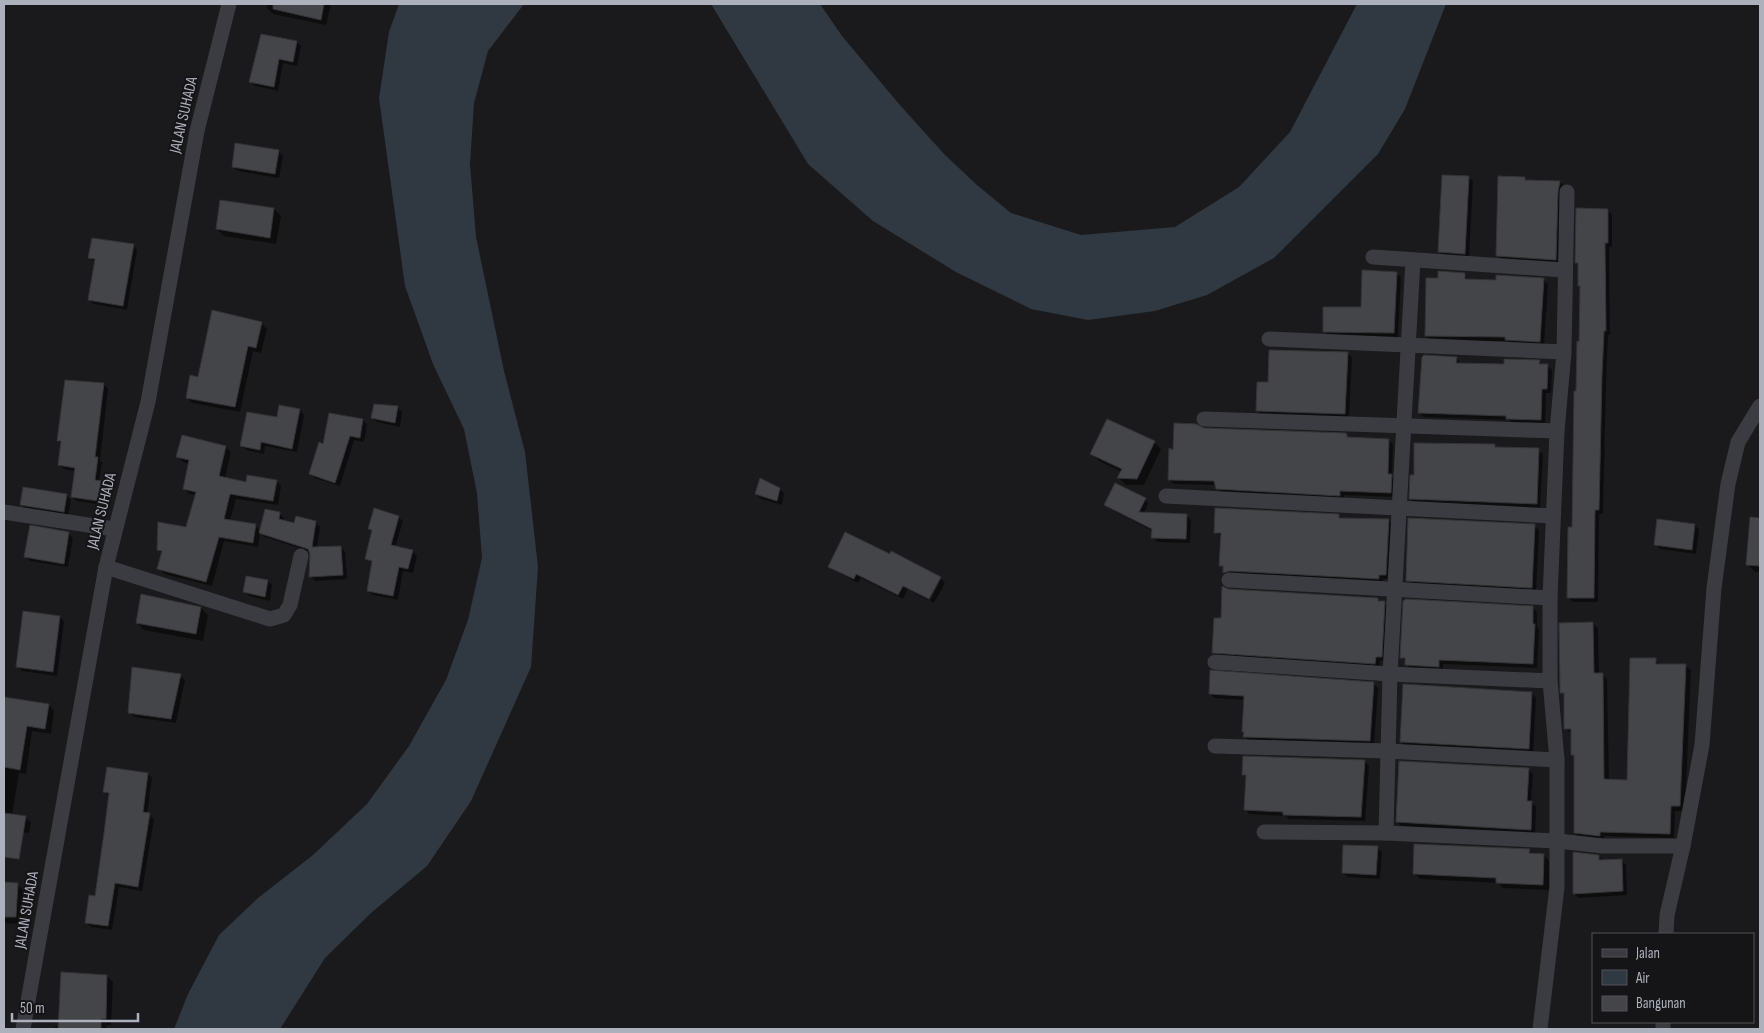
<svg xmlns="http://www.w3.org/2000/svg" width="1764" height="1033" viewBox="0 0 1764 1033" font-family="'Sofia Sans Condensed',sans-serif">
  <rect width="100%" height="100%" fill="#1a1a1c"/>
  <g fill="#303941">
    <polygon points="399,4 524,4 488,51 474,103 470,164 476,237 504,371 525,452 538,567 531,667 471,801 427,866 371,913 325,958 280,1029 174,1029 188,994 219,935 258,898 313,855 367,804 409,746 446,680 468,620 482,558 477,493 464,429 433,364 405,286 379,98 389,32"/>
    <polygon points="711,4 820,4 842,36 899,104 945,155 977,185 1011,213 1081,235 1175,227 1239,187 1290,132 1357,4 1446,4 1405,109 1378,154 1274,258 1207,295 1155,311 1088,320 1031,309 956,272 873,221 808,164"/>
  </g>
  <g fill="#0007">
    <polygon points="268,4 331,4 326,25 273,14 267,8"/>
    <polygon points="296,42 301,46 297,66 283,63 278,91 255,86 251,82"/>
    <polygon points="278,151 283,156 279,178 238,171 233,167"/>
    <polygon points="1469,177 1473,182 1469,258 1444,256 1440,252"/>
    <polygon points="1524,178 1528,181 1560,182 1564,186 1560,264 1502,260 1497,255"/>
    <polygon points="274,209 281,216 276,244 224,236 217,229"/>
    <polygon points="1608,210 1612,215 1612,247 1609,247 1610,335 1608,335 1606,381 1603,514 1599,514 1598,602 1573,602 1568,597 1573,528 1581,288 1579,286 1579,266 1576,263"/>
    <polygon points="133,245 137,250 127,310 94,304 89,300 95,262 89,258"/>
    <polygon points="1396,273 1401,277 1398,337 1329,336 1324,331 1361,309"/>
    <polygon points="1464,274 1469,280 1543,279 1548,284 1544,346 1511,344 1508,341 1431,341 1426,336 1439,279"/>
    <polygon points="262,324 267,329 261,353 253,351 240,412 192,403 187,397 199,378"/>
    <polygon points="1348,353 1352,358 1349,418 1262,415 1257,411 1269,384"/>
    <polygon points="1456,358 1461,364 1505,366 1539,362 1543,365 1547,365 1552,370 1551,393 1546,393 1545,424 1512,423 1509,420 1424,417 1419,413"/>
    <polygon points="104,384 108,389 100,460 102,463 99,482 105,487 102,505 77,501 72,497 76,471 64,469 59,465 62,445 58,440"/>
    <polygon points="397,407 402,412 400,427 377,422 373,418"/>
    <polygon points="300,410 304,415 297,452 265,446 264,454 246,450 241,446 278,419"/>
    <polygon points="363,420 367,425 364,442 354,440 340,486 315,478 311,474 324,445"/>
    <polygon points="1203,430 1347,435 1350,439 1389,440 1393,444 1392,477 1396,480 1395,497 1344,495 1344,500 1221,493 1216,485 1173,484 1169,479 1174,452"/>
    <polygon points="182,437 226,447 231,452 225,478 247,484 276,481 281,486 278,505 236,499 230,521 255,526 261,531 279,514 284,518 283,522 295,525 315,523 320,527 317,548 341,547 345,552 347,579 315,581 311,577 311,552 265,537 260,532 258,547 224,541 212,586 164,574 159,569 163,554 158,549 187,529 196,495 189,494 184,488 190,464 183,462 178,457"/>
    <polygon points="1154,442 1161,449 1144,485 1126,485 1119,478 1122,472 1099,461 1092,454"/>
    <polygon points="1495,445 1497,448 1538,450 1543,454 1540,508 1415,503 1410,499"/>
    <polygon points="779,489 784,493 782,505 761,499 756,494"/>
    <polygon points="66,495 71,500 68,516 26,509 21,505"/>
    <polygon points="1143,498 1148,503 1144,514 1186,515 1191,520 1190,543 1157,542 1153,537 1153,531 1110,509 1105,505"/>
    <polygon points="1339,516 1342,519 1389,520 1393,525 1390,579 1383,579 1383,583 1228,577 1224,573 1224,569 1221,565 1222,537 1216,532"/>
    <polygon points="398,517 403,521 395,547 412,551 417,556 413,573 403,571 398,600 373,595 368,590 373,564 367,559 373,532 369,528"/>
    <polygon points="1751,517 1760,517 1760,572 1755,572 1748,565"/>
    <polygon points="1409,519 1534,526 1539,530 1536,592 1412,585 1406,576"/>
    <polygon points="1695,525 1699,530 1696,554 1660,549 1655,544"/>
    <polygon points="68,533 73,538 68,567 30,561 26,557"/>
    <polygon points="829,567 939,578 928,600 908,589 903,599 861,578 858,583"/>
    <polygon points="941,579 945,583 934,603 930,601"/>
    <polygon points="268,581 272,585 270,601 249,596 245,591"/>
    <polygon points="1228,591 1377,599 1389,607 1386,661 1380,660 1380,668 1217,657 1213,653"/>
    <polygon points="201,608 208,615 203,641 144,630 137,623"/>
    <polygon points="1533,608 1537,612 1537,627 1539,629 1537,668 1443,664 1443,671 1410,669 1402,657"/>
    <polygon points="60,617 64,622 57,676 22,671 17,666"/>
    <polygon points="1593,624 1598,628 1599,674 1602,675 1607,679 1609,781 1628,781 1655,660 1661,665 1686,666 1691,670 1685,811 1675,811 1674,838 1604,836 1604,840 1580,838 1575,833 1575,757 1573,754 1572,734 1566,729 1565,696 1562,692"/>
    <polygon points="180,675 185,680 176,723 134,717 129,712"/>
    <polygon points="1374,684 1378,688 1374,745 1249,742 1243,732 1245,700 1214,698 1210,694"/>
    <polygon points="1532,693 1536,698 1533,753 1406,746 1401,742"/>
    <polygon points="4,699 49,705 54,711 51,734 32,731 26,774 19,773 12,815 25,817 31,822 29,833 4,830"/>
    <polygon points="1364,761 1369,766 1365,821 1289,819 1286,816 1249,814 1245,809 1247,778 1243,775"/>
    <polygon points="1528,769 1533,774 1531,802 1536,807 1535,834 1401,826 1397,822"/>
    <polygon points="148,774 152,778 147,814 154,819 142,891 119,887 112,930 91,927 86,923 96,897 109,796 104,791"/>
    <polygon points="1377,848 1382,852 1380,879 1348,877 1343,873"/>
    <polygon points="1529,850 1534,855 1544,855 1549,861 1549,890 1503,888 1498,883 1420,879 1414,873"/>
    <polygon points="1599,856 1603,861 1621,860 1626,865 1627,895 1579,898 1574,894"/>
    <polygon points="4,883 17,884 24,891 23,924 4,923"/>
    <polygon points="107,976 113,982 111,1025 107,1025 106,1029 55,1029 55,1026 60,1026"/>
  </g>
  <g fill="#444549" stroke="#343438">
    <polygon points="273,4 324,4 321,20 273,9"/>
    <polygon points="261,34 297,41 293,62 279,59 274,87 249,82"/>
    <polygon points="235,143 279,150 275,174 232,167"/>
    <polygon points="1442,175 1469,176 1465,254 1438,252"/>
    <polygon points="1498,176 1525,177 1525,180 1560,181 1558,192 1556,260 1496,256"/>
    <polygon points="220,200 274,208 270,238 216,229"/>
    <polygon points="1576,208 1608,209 1608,243 1605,243 1606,331 1604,331 1602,376 1599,510 1595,510 1594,598 1567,598 1568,527 1572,527 1574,391 1576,391 1577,341 1579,342 1580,286 1578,286 1578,263 1575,263"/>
    <polygon points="92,238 134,244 123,306 88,300 95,259 88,258"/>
    <polygon points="1362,270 1397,272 1394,333 1323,332 1323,307 1361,307"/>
    <polygon points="1438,271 1465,273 1465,279 1496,280 1496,275 1544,278 1540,342 1505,340 1505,337 1425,336 1426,278 1438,278"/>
    <polygon points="212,310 262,322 256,348 248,346 235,407 186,398 190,375 198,377"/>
    <polygon points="1269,350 1348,352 1345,414 1256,411 1257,382 1268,382"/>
    <polygon points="1424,355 1457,357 1456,363 1504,364 1504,359 1540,360 1539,364 1548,364 1547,389 1542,389 1541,420 1506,419 1506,416 1418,413 1422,357"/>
    <polygon points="65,380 104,383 95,457 98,457 95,480 101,481 98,501 71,497 75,468 58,465 61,441 57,441"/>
    <polygon points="374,404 398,406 395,423 371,418"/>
    <polygon points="279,405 300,409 292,449 261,442 260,450 240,446 247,412 277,417"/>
    <polygon points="329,413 363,419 360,438 350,436 335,483 309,474 319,442 323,444"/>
    <polygon points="1107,419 1155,441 1137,479 1117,478 1122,469 1090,454"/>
    <polygon points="1174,423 1196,424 1204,428 1345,433 1347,434 1347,437 1389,439 1388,474 1392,474 1391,493 1340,491 1340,496 1216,489 1214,481 1168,480 1169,448 1173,450"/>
    <polygon points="182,435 226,446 219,476 246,482 247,475 277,480 273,501 230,494 224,519 256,524 253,543 219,537 206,582 157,569 162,551 157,550 158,522 186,527 196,492 183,489 189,460 176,457"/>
    <polygon points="1414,443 1495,444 1495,447 1539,448 1537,504 1409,499 1410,475 1414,475"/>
    <polygon points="760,478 780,488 777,501 755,494"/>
    <polygon points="1115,483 1146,498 1139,512 1187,514 1186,539 1151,538 1152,529 1104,505"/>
    <polygon points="23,487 67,494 64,512 20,505"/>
    <polygon points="374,508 399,516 391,545 413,550 408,569 399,567 393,596 367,591 372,561 365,559 372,530 368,529"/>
    <polygon points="1215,508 1339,514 1339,518 1389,519 1386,575 1379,575 1379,579 1230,571 1223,573 1223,566 1219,566 1221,533 1214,533"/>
    <polygon points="265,509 280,512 279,519 294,523 296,516 316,521 312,547 341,546 343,575 309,577 310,554 308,549 259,533"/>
    <polygon points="1750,517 1760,518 1760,566 1746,565"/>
    <polygon points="1408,518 1535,524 1532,588 1406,581"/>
    <polygon points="1657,519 1695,524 1692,550 1654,545"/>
    <polygon points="30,525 69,532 64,564 24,557"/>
    <polygon points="845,532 890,554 891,551 941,577 929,599 903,586 898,595 856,574 854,579 828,567"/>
    <polygon points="246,576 268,580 265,597 243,592"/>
    <polygon points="1222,586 1228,589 1378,598 1378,601 1385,601 1382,657 1376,657 1375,664 1212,653 1214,618 1221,618"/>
    <polygon points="141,594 201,607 196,634 136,623"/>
    <polygon points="1406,599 1533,606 1533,624 1535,624 1533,664 1439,660 1439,667 1405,665 1405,658 1400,658 1403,601"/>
    <polygon points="23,611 60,616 53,672 16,667"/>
    <polygon points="1593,622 1594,673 1603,673 1604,779 1627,780 1630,658 1656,658 1656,664 1686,664 1680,806 1671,806 1670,834 1600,832 1600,836 1574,833 1574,755 1571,755 1571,729 1564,729 1564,693 1560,693 1560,688 1559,623"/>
    <polygon points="132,667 181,674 171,719 128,713"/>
    <polygon points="1210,670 1374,682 1370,741 1243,737 1244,732 1242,732 1244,696 1209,694"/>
    <polygon points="1403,684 1532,692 1529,749 1400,742"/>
    <polygon points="4,697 49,704 45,729 27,726 20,770 4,767"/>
    <polygon points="1243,756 1365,760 1361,817 1283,815 1283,812 1244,810 1246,775 1242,775"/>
    <polygon points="1399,761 1529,768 1527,801 1532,801 1531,830 1396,822"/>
    <polygon points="107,767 148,773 143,812 150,813 138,887 115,883 108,926 85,923 89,895 95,896 104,833 109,793 103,792"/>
    <polygon points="4,813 26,816 19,859 4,857"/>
    <polygon points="1414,844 1530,849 1529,853 1544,854 1543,885 1496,883 1496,878 1413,874"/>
    <polygon points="1343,845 1378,846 1376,875 1342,873"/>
    <polygon points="1573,852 1599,855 1599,860 1622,859 1623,891 1573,894"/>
    <polygon points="4,882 18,883 16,917 4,917"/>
    <polygon points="61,972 107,975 106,1019 101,1019 101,1029 58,1029"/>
  </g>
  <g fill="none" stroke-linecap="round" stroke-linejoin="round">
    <g stroke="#3b3c41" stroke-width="15">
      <polyline points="1373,257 1564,270"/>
      <polyline points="1269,339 1564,352"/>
      <polyline points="1204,419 1557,431"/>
      <polyline points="1166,496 1553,516"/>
      <polyline points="4,512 114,529"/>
      <polyline points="106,567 270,619 284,615 290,605 301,556"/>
      <polyline points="1229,580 1550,598"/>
      <polyline points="1215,662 1390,674 1550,681"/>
      <polyline points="1215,746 1387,751 1557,760"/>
      <polyline points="1264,832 1386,833 1558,841 1603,846 1683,846"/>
      <polyline points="1386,833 1390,674 1413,260"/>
      <polyline points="1666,934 1667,915 1683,846 1702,745 1714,588 1728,484 1738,442 1760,406"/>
      <polyline points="1663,1022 1663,1029"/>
      <polyline points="23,1029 106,567 148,402 197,131 229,4"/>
      <polyline points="1540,1029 1557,887 1557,760 1550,681 1550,598 1557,431 1564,352 1567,192"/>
    </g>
  </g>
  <g text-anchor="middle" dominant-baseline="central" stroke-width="4" stroke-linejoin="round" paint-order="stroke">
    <g font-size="16" fill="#adb1bc" stroke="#151517">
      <text transform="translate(184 115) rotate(-77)">JALAN SUHADA</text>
      <text transform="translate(102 511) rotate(-76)">JALAN SUHADA</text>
      <text transform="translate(27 910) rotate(-80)">JALAN SUHADA</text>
    </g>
  </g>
  <rect width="1764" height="1033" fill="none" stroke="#adb1bc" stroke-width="10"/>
  <rect x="1592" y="933" width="162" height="90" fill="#151517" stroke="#525359"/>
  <rect x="1602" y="949" width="25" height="8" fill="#3b3c41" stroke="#525359"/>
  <text x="1636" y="958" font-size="15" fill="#adb1bc">Jalan</text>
  <rect x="1602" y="970" width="25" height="15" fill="#303941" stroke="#525359"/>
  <text x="1636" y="983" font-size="15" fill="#adb1bc">Air</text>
  <rect x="1602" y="996" width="25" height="15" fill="#444549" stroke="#525359"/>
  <text x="1636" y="1008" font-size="15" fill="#adb1bc">Bangunan</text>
  <path d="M12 1013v8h126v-8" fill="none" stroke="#adb1bc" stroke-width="2.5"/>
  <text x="20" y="1013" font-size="15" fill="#adb1bc" stroke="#151517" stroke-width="4" paint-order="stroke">50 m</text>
</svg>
